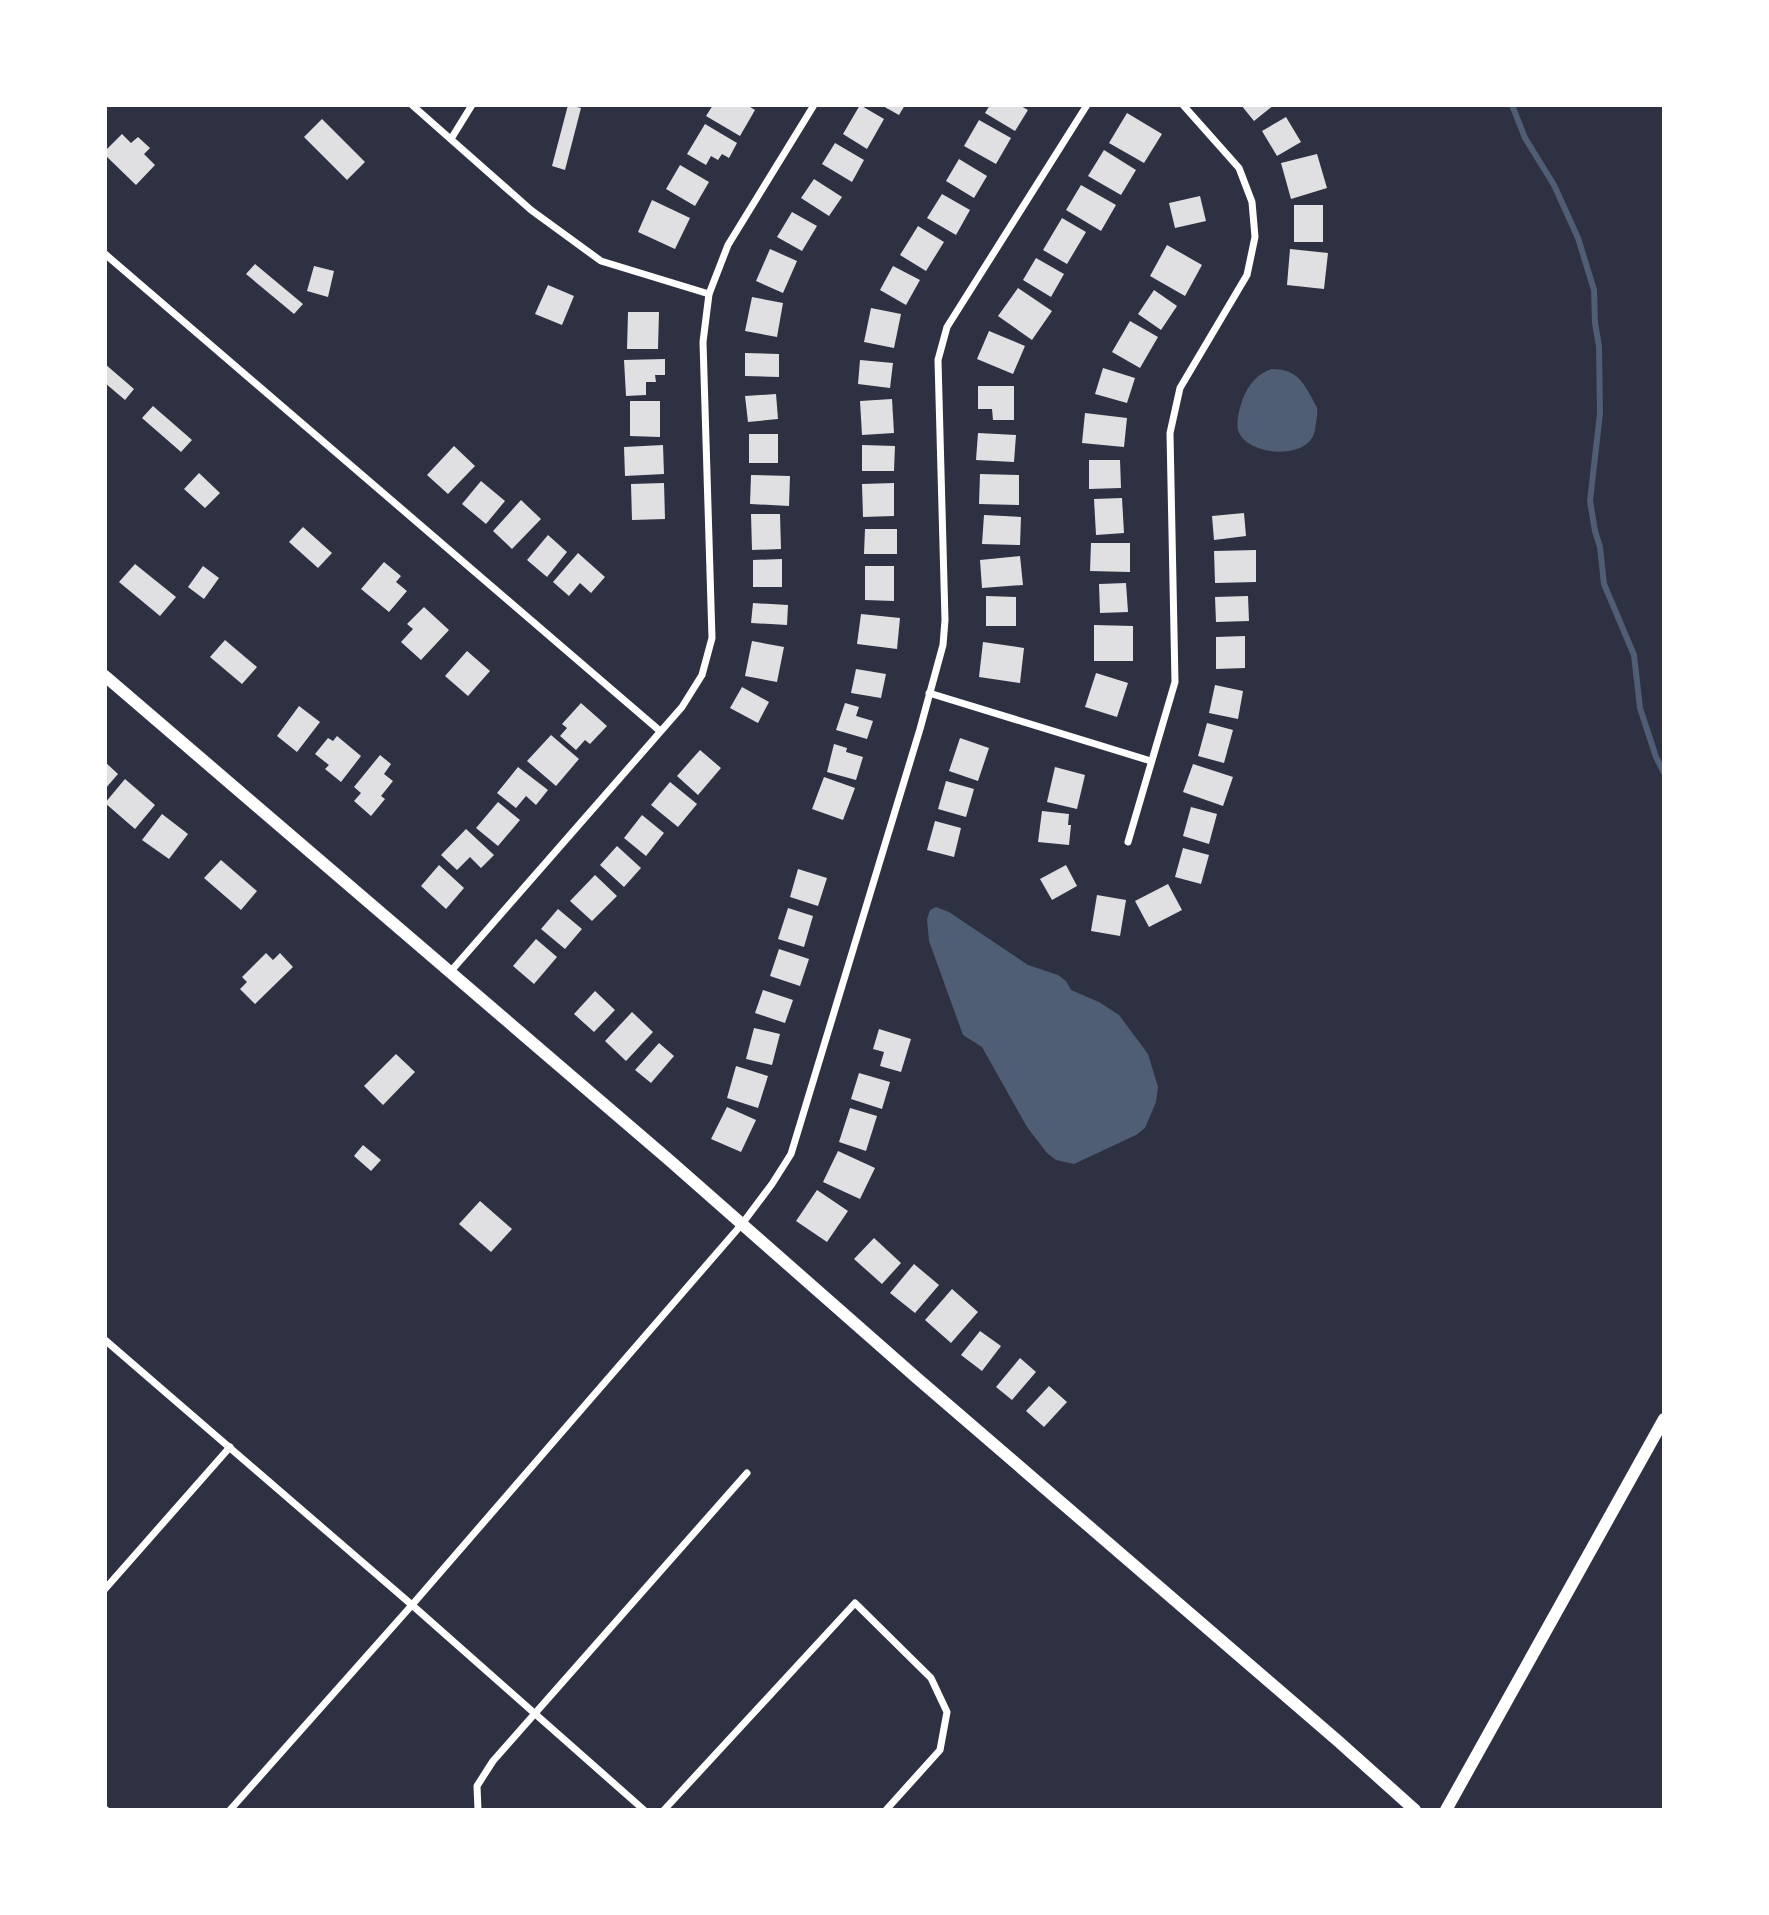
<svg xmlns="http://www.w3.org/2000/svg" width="1769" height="1915" viewBox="0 0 1769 1915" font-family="'Nunito Sans',sans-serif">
  <rect width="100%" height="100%" fill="#2d3142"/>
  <g fill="#4f5d75">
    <path d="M1272,369C1295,369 1302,380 1312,398C1313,401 1316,405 1317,408C1318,414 1316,423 1315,429C1312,461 1246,457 1238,430C1236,420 1240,407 1243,398C1249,384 1258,373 1272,369Z"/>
    <polygon points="936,907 949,912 1028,965 1058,975 1066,981 1071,990 1099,1002 1119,1015 1148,1054 1158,1087 1156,1102 1145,1128 1136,1135 1074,1164 1056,1160 1047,1153 1027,1127 982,1047 963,1035 929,941 927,919 930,910"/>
  </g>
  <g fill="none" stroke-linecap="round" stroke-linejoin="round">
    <polyline stroke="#4f5d75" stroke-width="6" points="1512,105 1525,138 1554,185 1578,238 1594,290 1595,323 1599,346 1600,413 1590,501 1595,531 1600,547 1604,584 1634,655 1640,708 1656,757 1664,773"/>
  </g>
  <g fill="#e0e0e3">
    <polygon points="568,105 581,108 565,170 552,166"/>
    <polygon points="713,105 747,105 755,110 740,136 706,116"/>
    <polygon points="860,105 884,119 867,149 843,134"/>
    <polygon points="881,105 905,105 899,115"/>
    <polygon points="990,105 1019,105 1028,110 1015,131 985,113"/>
    <polygon points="1241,105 1274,105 1254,121"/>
    <polygon points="1127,113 1162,134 1144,163 1109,143"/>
    <polygon points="1286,117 1301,142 1277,156 1262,131"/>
    <polygon points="322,119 365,162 347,180 304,137"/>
    <polygon points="979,120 1011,138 996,164 964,146"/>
    <polygon points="705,124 737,143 729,158 722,154 718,160 711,156 706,165 687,154"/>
    <polygon points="122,134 131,143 138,137 150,148 144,154 155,165 136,185 105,155 105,151"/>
    <polygon points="835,143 864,160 852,182 822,164"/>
    <polygon points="1104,150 1136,170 1121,195 1088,176"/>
    <polygon points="1317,154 1327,188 1291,199 1281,163"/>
    <polygon points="959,159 987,176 974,198 946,181"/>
    <polygon points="680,165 709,182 695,206 666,189"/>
    <polygon points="814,179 842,197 829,216 801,198"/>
    <polygon points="1081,185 1116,205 1101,231 1066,210"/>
    <polygon points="942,194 970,210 956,235 927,218"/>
    <polygon points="1200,196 1206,221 1175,228 1169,203"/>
    <polygon points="652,200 690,218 675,249 638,232"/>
    <rect x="1294" y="205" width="29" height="37"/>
    <polygon points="792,212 817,226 802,251 777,237"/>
    <polygon points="1062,218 1086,232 1067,264 1043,250"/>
    <polygon points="918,226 944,242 926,271 900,255"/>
    <polygon points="1167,245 1202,265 1185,296 1150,276"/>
    <polygon points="770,249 797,261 783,293 756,281"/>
    <polygon points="1290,249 1328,253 1324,289 1287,285"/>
    <polygon points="1036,258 1064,274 1051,297 1023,280"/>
    <polygon points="255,264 303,304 294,314 246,274"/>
    <polygon points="314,266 334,271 328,297 307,291"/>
    <polygon points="893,266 920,280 906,305 880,290"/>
    <polygon points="548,285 574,296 562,325 535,314"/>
    <polygon points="1018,288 1052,311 1032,340 998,316"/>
    <polygon points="1154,290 1177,306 1161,330 1138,314"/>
    <polygon points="752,297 783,303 777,337 745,331"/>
    <polygon points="871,308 901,314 894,348 864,342"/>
    <polygon points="628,312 659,312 658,349 627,349"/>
    <polygon points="1130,321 1158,337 1140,368 1112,352"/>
    <polygon points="989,331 1025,346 1013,374 977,359"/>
    <polygon points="745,353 779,354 779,377 745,376"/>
    <polygon points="665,359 665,375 655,375 656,382 646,382 646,395 626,396 624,360"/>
    <polygon points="860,360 893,363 890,388 858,384"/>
    <polygon points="105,364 134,389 125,400 105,383"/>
    <polygon points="1103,368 1135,378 1127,403 1095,394"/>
    <polygon points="978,386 1014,386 1014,420 993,420 992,409 978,409"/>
    <polygon points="776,394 778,419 748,422 745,396"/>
    <polygon points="892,399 894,433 862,435 860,401"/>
    <polygon points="630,401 660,401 660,437 630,436"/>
    <polygon points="153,406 192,440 181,452 142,418"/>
    <polygon points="1085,413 1127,418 1124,447 1082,443"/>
    <polygon points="978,433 1016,435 1014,462 976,460"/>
    <rect x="749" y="434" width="29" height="29"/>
    <polygon points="663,445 664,474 625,476 624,447"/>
    <polygon points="862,445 895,446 894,471 862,471"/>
    <polygon points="454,446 475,466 448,494 427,475"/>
    <polygon points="1089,460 1120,460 1121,488 1089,489"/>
    <polygon points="199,473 220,493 205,508 184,489"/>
    <polygon points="980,474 1019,475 1019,505 979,504"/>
    <polygon points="751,475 790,476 789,506 750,504"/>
    <polygon points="481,481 505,501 486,524 462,504"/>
    <polygon points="664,483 665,519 632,520 631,484"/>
    <polygon points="894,483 894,516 863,517 862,484"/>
    <polygon points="1122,498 1124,533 1096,535 1094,499"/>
    <polygon points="521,500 541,519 512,549 493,531"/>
    <polygon points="1244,513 1246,536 1214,540 1212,516"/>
    <polygon points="751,514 780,514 781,549 752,550"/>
    <polygon points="984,515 1021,517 1020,545 982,544"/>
    <polygon points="303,527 332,553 318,568 289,542"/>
    <polygon points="865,529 897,529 897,554 864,554"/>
    <polygon points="548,535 567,552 547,577 527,560"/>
    <polygon points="1091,543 1130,543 1130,572 1090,571"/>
    <polygon points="1256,550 1256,582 1215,583 1214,551"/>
    <polygon points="578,553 605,577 591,593 580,583 569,596 553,582"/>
    <polygon points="1020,556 1023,585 982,588 980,560"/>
    <polygon points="782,559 782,587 753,587 753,560"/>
    <polygon points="384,562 401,576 396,582 407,591 389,612 361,589"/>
    <polygon points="135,564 176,597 160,616 119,582"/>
    <polygon points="203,566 219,578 204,599 188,587"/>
    <polygon points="865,566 894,566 894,601 865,600"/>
    <polygon points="1126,583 1128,612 1100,613 1099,584"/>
    <polygon points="986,596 1016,597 1016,626 986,626"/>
    <polygon points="1248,596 1249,621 1216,622 1215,597"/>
    <polygon points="753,603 788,605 787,625 751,623"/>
    <polygon points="424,607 449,630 421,660 401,642 413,629 407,624"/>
    <polygon points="861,614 900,618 897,649 857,644"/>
    <polygon points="1094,625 1133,626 1133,661 1094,661"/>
    <polygon points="1245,636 1245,668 1216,669 1216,637"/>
    <polygon points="225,640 257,667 242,684 210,657"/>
    <polygon points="752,641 784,647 777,682 745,676"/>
    <polygon points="983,642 1024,648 1020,683 979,677"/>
    <polygon points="467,651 490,671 468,696 445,676"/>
    <polygon points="856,669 886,674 881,698 851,693"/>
    <polygon points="1096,673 1128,683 1117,717 1085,707"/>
    <polygon points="1215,685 1243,691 1238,719 1209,713"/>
    <polygon points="742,687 769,702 758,723 730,708"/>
    <polygon points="581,703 607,726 590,744 585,740 576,750 560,736 567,728 562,724"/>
    <polygon points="845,703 859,707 856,716 873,721 867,739 836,730"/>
    <polygon points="299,706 320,722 297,752 277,736"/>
    <polygon points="1207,723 1233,730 1224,763 1198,756"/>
    <polygon points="551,735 579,759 556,786 527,761"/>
    <polygon points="337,736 361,756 341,782 325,769 329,765 315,754 328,738 333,741"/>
    <polygon points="960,738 989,748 978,781 949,771"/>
    <polygon points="834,744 847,748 846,752 863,757 856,780 827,772"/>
    <polygon points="700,750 721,768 698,795 677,776"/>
    <polygon points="380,755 391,764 384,774 393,781 381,796 385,799 371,816 354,801 361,793 354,787"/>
    <polygon points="105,762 118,774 105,789"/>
    <polygon points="1193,764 1233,777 1223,806 1183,792"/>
    <polygon points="518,767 548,790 536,805 526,796 516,808 497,793"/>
    <polygon points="1055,767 1085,775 1077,809 1047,802"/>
    <polygon points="824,777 855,788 843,820 812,809"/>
    <polygon points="125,779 155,805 135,829 105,803"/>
    <polygon points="946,781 974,789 966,817 938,809"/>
    <polygon points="670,782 697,804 678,827 651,805"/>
    <polygon points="498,802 520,820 498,846 476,828"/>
    <polygon points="1191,807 1217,814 1209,844 1183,836"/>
    <polygon points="1042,811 1069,814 1068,825 1071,825 1069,845 1038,842"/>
    <polygon points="162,814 188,834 169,859 142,840"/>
    <polygon points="642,815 664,833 646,856 624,838"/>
    <polygon points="935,821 961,828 954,857 927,850"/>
    <polygon points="466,829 494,855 481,868 470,857 457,870 441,855"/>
    <polygon points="617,846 641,868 624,887 600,865"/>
    <polygon points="1183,848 1209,855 1201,884 1175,877"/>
    <polygon points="221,860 257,891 241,910 204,878"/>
    <polygon points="439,865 464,888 446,909 421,886"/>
    <polygon points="1066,865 1077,886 1052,900 1040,879"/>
    <polygon points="798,869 827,878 818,906 790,897"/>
    <polygon points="595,875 617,896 592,921 570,901"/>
    <polygon points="1168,884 1182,910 1149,927 1135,901"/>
    <polygon points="1097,895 1126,900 1120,936 1091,931"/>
    <polygon points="788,908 813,916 804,947 778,939"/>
    <polygon points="558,909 582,929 565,949 541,929"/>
    <polygon points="536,939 557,957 534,984 513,966"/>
    <polygon points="779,949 809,959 800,986 770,976"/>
    <polygon points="266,953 273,960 280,953 293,967 255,1004 240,989 247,982 242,977"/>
    <polygon points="763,990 793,1000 785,1023 755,1013"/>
    <polygon points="595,991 615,1010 594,1032 574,1014"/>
    <polygon points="632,1012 653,1032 626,1061 605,1041"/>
    <polygon points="754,1028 780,1034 772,1065 746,1059"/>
    <polygon points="879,1029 911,1039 901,1072 880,1066 884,1052 873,1049"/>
    <polygon points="659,1043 674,1056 651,1083 635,1070"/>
    <polygon points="396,1054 415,1072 383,1105 364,1086"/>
    <polygon points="736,1066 768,1076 758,1108 727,1098"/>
    <polygon points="859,1073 890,1082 882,1109 851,1099"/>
    <polygon points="727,1107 756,1120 741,1152 711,1139"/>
    <polygon points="850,1108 877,1116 866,1151 839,1142"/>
    <polygon points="363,1145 381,1160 371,1171 354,1156"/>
    <polygon points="838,1151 875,1168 860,1199 823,1182"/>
    <polygon points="817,1190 848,1211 827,1242 796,1221"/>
    <polygon points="480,1201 512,1229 491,1252 459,1224"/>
    <polygon points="874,1238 901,1263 882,1284 854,1259"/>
    <polygon points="914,1264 939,1285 915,1313 890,1293"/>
    <polygon points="952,1289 978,1312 951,1343 925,1320"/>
    <polygon points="980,1331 1001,1346 982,1371 961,1355"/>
    <polygon points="1020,1358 1036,1372 1012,1400 996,1387"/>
    <polygon points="1049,1386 1067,1402 1044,1427 1026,1411"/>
  </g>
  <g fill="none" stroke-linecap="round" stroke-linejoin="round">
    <g stroke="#fff" stroke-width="7">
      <polyline points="412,105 531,210 601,261 709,294"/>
      <polyline points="451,139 472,105"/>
      <polyline points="105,254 660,731"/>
      <polyline points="929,693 1151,761"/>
      <polyline points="1128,842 1175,682 1170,433 1180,388 1247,275 1255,237 1252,202 1239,168 1183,105"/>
      <polyline points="451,971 682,707 702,675 712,638 703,342 709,294 728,245 814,105"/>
      <polyline points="105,1340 412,1605 644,1810"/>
      <polyline points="105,1589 230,1447"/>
      <polyline points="105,1809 106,1810"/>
      <polyline points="230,1810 412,1605 742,1224 772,1184 791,1154 920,729 943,645 945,620 938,360 947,327 1087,105"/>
      <polyline points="478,1810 477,1786 493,1761 747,1473"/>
      <polyline points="664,1810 855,1603 931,1678 947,1712 940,1750 886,1810"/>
    </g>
    <g stroke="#fff" stroke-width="12">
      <polyline points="105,676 668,1159 918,1379 1338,1741 1415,1810"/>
      <polyline points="1446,1810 1664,1419"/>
    </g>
  </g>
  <rect width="1769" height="1915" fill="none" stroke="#ffffff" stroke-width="214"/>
</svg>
